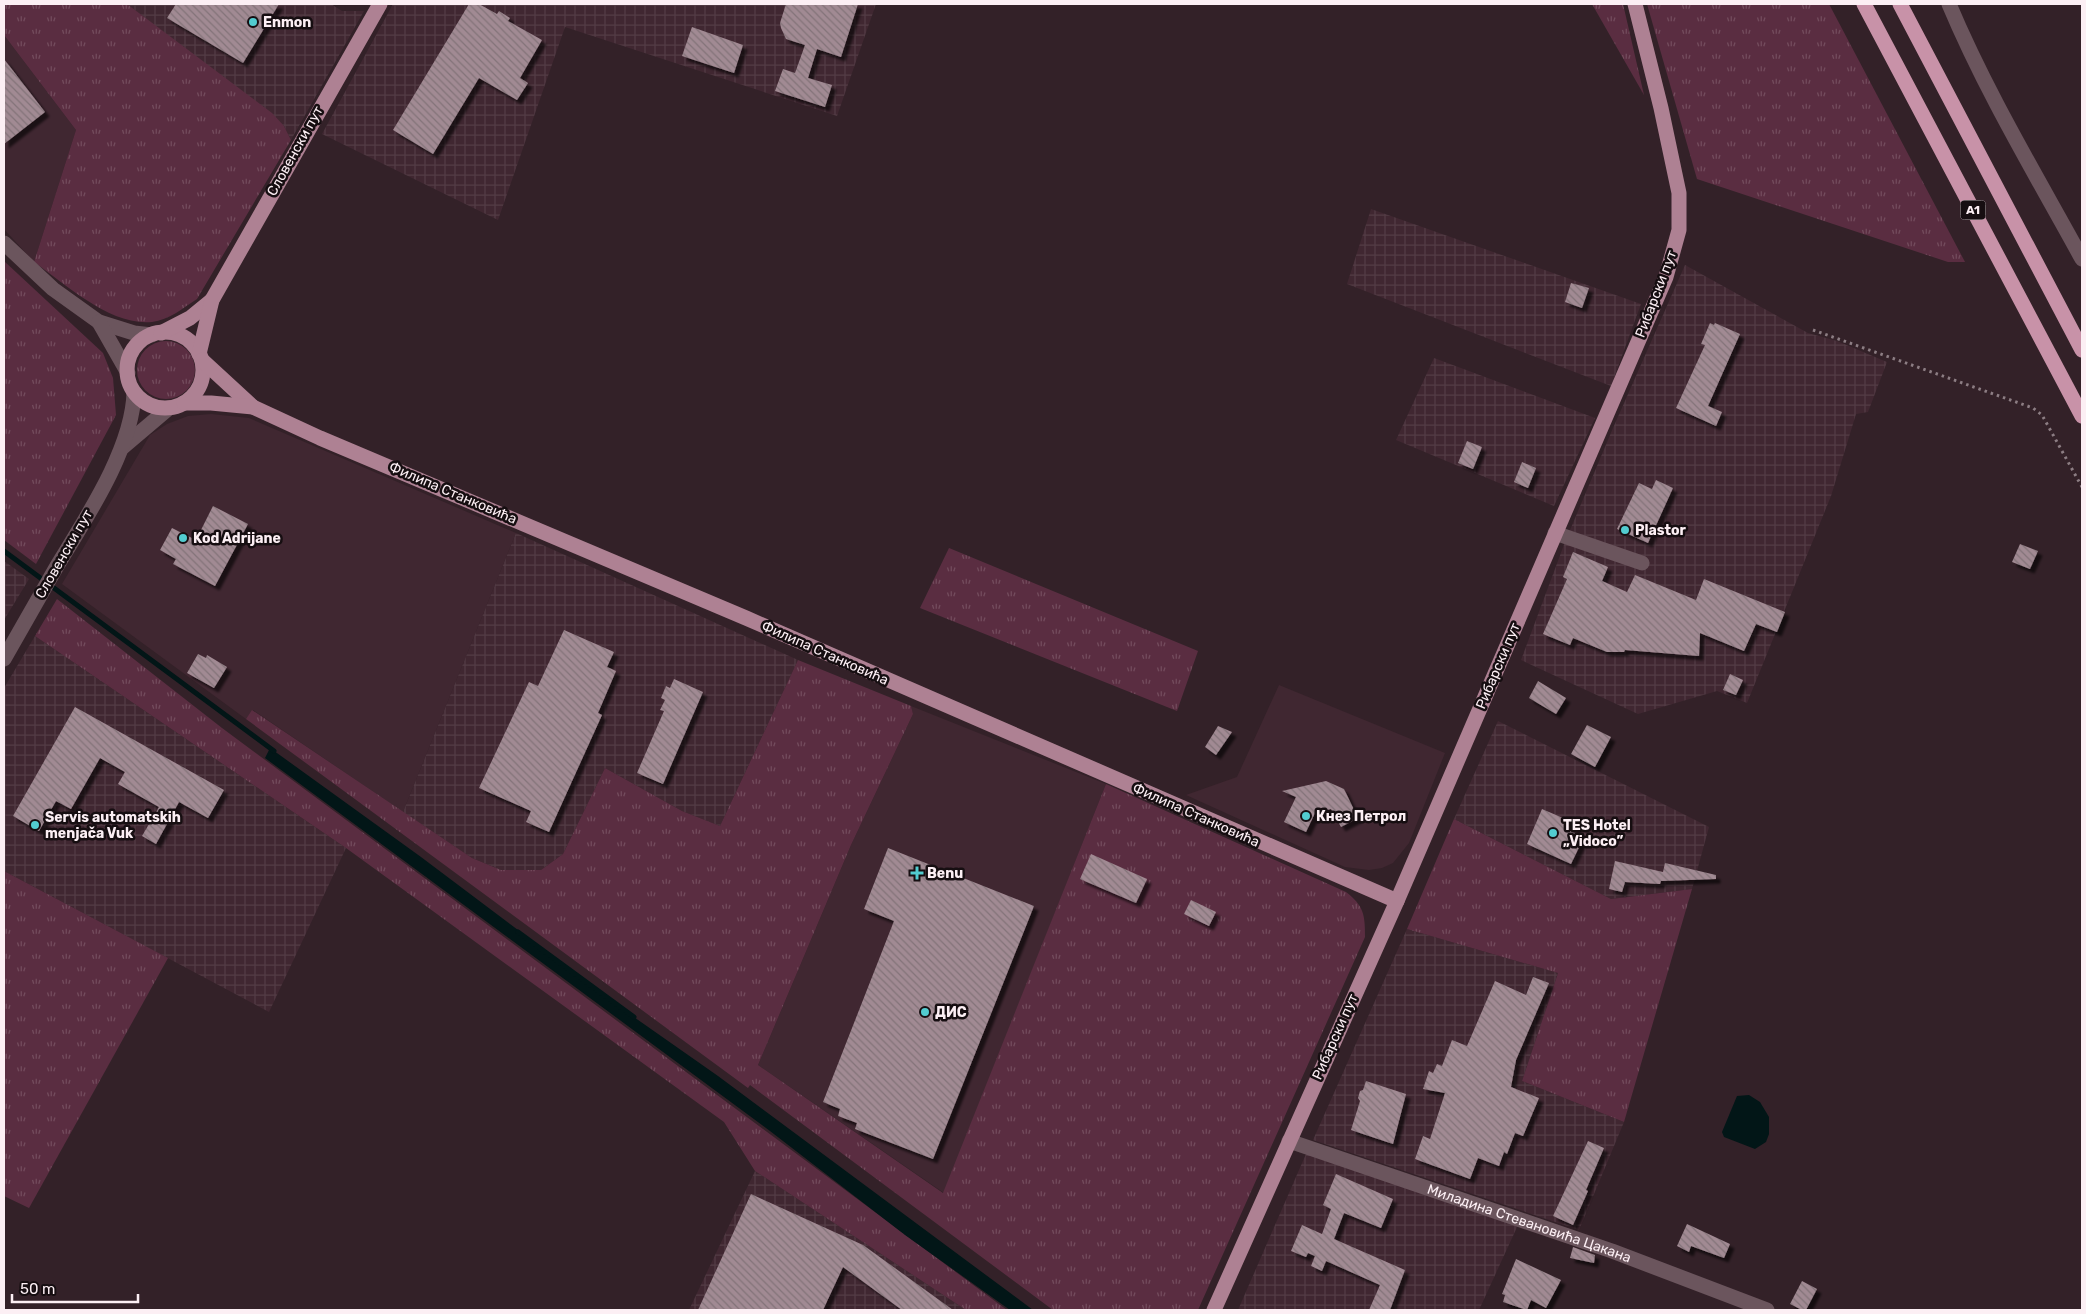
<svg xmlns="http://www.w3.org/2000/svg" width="2086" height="1314" viewBox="0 0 2086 1314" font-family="Rubik,sans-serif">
  <defs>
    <pattern id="industrial-grid" width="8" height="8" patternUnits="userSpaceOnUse" patternTransform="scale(1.25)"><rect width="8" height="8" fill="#402731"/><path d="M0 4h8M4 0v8" fill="none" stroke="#533c45"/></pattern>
    <pattern id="grass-tufts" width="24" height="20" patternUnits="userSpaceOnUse" patternTransform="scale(1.25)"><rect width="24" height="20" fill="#5a2d41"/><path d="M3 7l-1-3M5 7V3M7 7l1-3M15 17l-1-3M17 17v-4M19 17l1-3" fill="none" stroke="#734c5d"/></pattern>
    <pattern id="building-back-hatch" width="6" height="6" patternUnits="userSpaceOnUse" patternTransform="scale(1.25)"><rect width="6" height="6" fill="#a18a93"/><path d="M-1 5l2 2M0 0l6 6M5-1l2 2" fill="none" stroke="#837379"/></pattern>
    <filter id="shadow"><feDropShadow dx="4.5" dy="4.5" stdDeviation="1" flood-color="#0009"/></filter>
  </defs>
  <rect width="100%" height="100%" fill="#332128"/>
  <g fill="#402731">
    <polygon points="4,35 76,130 34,262 4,229"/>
    <polygon points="211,414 249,418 516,533 403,812 253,710 246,719 62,584 150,435 167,424 188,416"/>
    <polygon points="1279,685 1445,753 1409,843 1393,863 1382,868 1369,870 1345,867 1186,795 1237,777"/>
    <polygon points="911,706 1106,784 944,1193 758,1065 851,845 913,714"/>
  </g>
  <g fill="url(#industrial-grid)">
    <polygon points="127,4 331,4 342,11 364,11 291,140 284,126"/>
    <polygon points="393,4 876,4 837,116 565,27 498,220 322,134"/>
    <polygon points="1371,209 1641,304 1611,386 1347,284"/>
    <polygon points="1685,265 1808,333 1837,341 1887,362 1868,412 1856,414 1831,496 1747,703 1717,691 1638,714 1521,660 1565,542 1613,428"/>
    <polygon points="1434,358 1595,418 1554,506 1396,440"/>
    <polygon points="516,533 798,660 720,826 682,811 605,768 563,854 541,870 501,870 472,858 403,812"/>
    <polygon points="4,561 29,579 4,620"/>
    <polygon points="35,636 346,848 269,1012 4,871 4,688"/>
    <polygon points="1498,721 1709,827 1692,889 1611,899 1454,819"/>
    <polygon points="1407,929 1558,973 1522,1081 1624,1122 1579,1230 1313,1140"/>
    <polygon points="1306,1154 1518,1225 1479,1310 1238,1310"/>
    <polygon points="755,1171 966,1310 689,1310"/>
  </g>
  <g fill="url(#grass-tufts)">
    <path d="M4,4H127L272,113L284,126L291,140L197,299C183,308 169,320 152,322C110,326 67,285 34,262L76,130L4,35Z"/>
    <polygon points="1592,4 1623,4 1644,95"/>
    <polygon points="1647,4 1829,4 1965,262 1948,262 1697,179"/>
    <polygon points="4,261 103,353 113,378 116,415 36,564 4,540"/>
    <circle cx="166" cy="370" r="29"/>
    <polygon points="949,548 1198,651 1177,711 920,608"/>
    <polygon points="57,599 222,728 1007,1310 966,1310 755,1171 724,1122 346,848 35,636"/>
    <path d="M798,660L911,706L913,714L851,845L758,1065L943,1193L1106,784L1346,892C1364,906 1365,915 1365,937L1198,1310H1053L750,1085L748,1088L246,719L252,710L472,858L501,870H541L563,854L605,768L682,811L720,826Z"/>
    <polygon points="1454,819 1611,899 1692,889 1624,1122 1522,1081 1558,973 1407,929"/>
    <polygon points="4,871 168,958 29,1208 4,1196"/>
  </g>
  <g fill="#021617">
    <polygon points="270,748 421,857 631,1015 718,1076 1033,1310 1010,1310 905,1235 770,1131 265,758"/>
    <polygon points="1749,1095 1760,1102 1769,1117 1769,1134 1766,1142 1755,1149 1724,1137 1722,1132 1737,1096"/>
  </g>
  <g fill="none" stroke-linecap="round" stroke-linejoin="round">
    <g stroke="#021617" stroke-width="5">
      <polyline points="4,551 274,751"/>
      <polyline points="518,932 634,1017"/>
    </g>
  </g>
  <g fill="url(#building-back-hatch)" filter="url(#shadow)">
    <polygon points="176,4 279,4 243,63 167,18"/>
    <polygon points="469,4 479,4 497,14 499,11 510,18 508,21 542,40 520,78 528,83 517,100 479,78 433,154 393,130"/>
    <polygon points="786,4 858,4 841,57 817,49 808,78 832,85 825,107 775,91 783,69 795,73 805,45 786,39 781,28 780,23"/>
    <polygon points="692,27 743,45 734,73 682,56"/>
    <polygon points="4,59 45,112 4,144"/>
    <polygon points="1571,283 1589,288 1582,308 1565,302"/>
    <polygon points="1710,323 1714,325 1715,323 1740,334 1708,406 1722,412 1716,426 1676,408 1705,345 1701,344"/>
    <polygon points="1467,441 1482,447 1473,469 1458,463"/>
    <polygon points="1522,462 1536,468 1528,488 1514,482"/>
    <polygon points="1656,480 1673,488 1648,543 1617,529 1639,483 1652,489"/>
    <polygon points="213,506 248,524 215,586 173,564 176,559 160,550 172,528 196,540"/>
    <polygon points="2020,544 2038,551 2030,569 2012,562"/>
    <polygon points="1573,552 1608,567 1602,581 1627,592 1635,575 1696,600 1704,579 1785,612 1777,632 1756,624 1744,651 1700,633 1699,656 1625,650 1624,652 1607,652 1573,638 1570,645 1543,634 1567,579 1563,577"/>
    <polygon points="564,630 614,652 607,667 616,671 598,713 602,715 549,832 526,822 531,811 479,788 529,682 538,686"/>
    <polygon points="198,654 206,658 207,655 227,667 214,688 187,673"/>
    <polygon points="1730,674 1743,680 1736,695 1723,690"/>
    <polygon points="674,679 703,692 663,784 637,773 664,711 660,710 665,700 661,698 666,686 670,688"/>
    <polygon points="1538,681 1566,698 1556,714 1529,698"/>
    <polygon points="75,707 224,790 208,818 179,802 156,844 142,836 159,807 118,784 125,772 100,758 71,809 56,801 39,831 13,816"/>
    <polygon points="1587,725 1611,737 1595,767 1571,754"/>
    <polygon points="1218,726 1232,732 1216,755 1205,747"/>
    <polygon points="1326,781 1344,789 1358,818 1341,827 1331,809 1315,813 1306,832 1284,822 1296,797 1282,791"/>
    <polygon points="1542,809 1570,821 1566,829 1584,837 1571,864 1527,844"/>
    <polygon points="888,848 1034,906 933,1159 855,1129 857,1123 838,1116 840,1109 823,1102 894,921 864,909"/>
    <polygon points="1091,854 1147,879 1136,903 1080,879"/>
    <polygon points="1615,861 1663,872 1665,863 1716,875 1716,879 1661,881 1660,884 1625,882 1622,892 1609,889"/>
    <polygon points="1191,900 1216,912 1209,926 1184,914"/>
    <polygon points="1533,977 1549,983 1516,1060 1511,1087 1539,1098 1523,1136 1515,1133 1507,1154 1504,1152 1499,1166 1478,1158 1470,1179 1415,1159 1423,1136 1430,1139 1445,1093 1423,1089 1429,1071 1433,1073 1437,1064 1442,1066 1452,1040 1467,1046 1495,981 1526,995"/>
    <polygon points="1366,1081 1406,1094 1393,1144 1351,1130 1360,1101 1358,1098 1360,1091 1363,1090"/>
    <polygon points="1588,1141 1604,1148 1586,1190 1588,1191 1573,1225 1553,1216"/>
    <polygon points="1336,1174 1393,1199 1381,1228 1344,1213 1334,1239 1405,1270 1390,1310 1369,1310 1380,1285 1326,1261 1322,1271 1311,1266 1315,1256 1308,1253 1306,1257 1291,1251 1302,1225 1322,1234 1331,1209 1323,1205"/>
    <polygon points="751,1194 863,1245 953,1310 902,1310 843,1267 823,1310 698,1310"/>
    <polygon points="1687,1224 1730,1244 1724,1258 1691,1246 1689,1252 1677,1246"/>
    <polygon points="1573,1247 1595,1255 1594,1263 1570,1258"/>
    <polygon points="1516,1259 1561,1280 1546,1308 1531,1300 1527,1310 1503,1302 1505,1295 1502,1294"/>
    <polygon points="1802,1281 1817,1289 1806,1310 1802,1310 1790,1304"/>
  </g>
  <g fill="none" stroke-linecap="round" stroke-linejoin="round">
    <polyline stroke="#8c7d83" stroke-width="3" stroke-dasharray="2.5 4" stroke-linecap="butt" points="1813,330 2033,408 2042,415 2082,487"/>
    <g stroke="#6b555d" stroke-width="15">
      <path d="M1949,4C1986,92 2036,175 2082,259"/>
      <polyline points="4,243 53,289 99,322 134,333 152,335"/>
      <polyline points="99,322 128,373"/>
      <polyline points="123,447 169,408"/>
      <polyline points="1555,533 1642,563"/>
      <path d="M4,659C22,628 39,597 57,566C86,518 133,448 134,392"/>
      <path id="s1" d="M1289,1141L1612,1251L1767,1310"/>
    </g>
    <g stroke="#ae8193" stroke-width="15">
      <circle cx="165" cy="370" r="38"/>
      <polyline points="161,333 190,318 212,300"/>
      <polyline points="199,354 212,300 380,4"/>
      <polyline points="202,360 253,407 320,438 746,618 1397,901"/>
      <polyline points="184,403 211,403 253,407"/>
      <polyline points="1214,1310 1397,901 1666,277 1679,230 1679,193 1661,108 1635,4"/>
    </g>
    <g stroke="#c892a8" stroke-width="15">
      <polyline points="1864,4 2082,416"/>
      <polyline points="1900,4 2082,350"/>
    </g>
  </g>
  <g fill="#52ccd0" stroke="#160e11" stroke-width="2">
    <circle cx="253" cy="22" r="5"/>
    <circle cx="1625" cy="530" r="5"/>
    <circle cx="183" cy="538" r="5"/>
    <circle cx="1306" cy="816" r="5"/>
    <circle cx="35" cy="825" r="5"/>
    <circle cx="1553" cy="833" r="5"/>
    <path d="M914.5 865.5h5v5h5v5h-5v5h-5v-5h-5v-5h5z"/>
    <circle cx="925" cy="1012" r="5"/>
  </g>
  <g text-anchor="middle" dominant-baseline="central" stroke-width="5" stroke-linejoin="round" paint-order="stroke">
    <rect fill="#160e11" stroke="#b7acb0" stroke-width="1" x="1960.5" y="200.5" width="25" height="19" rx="4"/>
    <g font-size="12" font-weight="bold" fill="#fceff4">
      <text x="1973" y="210">A1</text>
    </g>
    <g font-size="14" font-weight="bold" fill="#fceff4" stroke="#160e11" text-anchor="start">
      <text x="263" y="22">Enmon</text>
      <text x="1635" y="530">Plastor</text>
      <text x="193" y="538">Kod Adrijane</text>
      <text x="1316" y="816">Кнез Петрол</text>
      <text x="45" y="817">Servis automatskih<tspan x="45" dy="16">menjača Vuk</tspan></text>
      <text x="1563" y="825">TES Hotel<tspan x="1563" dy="16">„Vidoco”</tspan></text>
      <text x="927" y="873">Benu</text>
      <text x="935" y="1012">ДИС</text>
    </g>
    <g font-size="14" fill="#fceff4" stroke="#160e11">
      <text transform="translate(295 151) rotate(-61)">Словенски пут</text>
      <text transform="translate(1656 294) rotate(-69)">Рибарски пут</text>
      <text transform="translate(453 493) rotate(23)">Филипа Станковића</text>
      <text transform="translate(64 554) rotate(-60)">Словенски пут</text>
      <text transform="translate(825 653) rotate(24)">Филипа Станковића</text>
      <text transform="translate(1498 666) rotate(-67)">Рибарски пут</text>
      <text transform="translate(1196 815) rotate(24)">Филипа Станковића</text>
      <text transform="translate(1335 1037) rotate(-66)">Рибарски пут</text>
      <text stroke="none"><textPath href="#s1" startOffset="254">Миладина Стевановића Цакана</textPath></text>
    </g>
  </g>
  <rect width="2086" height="1314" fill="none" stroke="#fceff4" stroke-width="10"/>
  <path d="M12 1294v8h126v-8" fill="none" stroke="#fceff4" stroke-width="2.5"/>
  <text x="20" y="1294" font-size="15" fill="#fceff4" stroke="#160e11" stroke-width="4" paint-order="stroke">50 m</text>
</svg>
